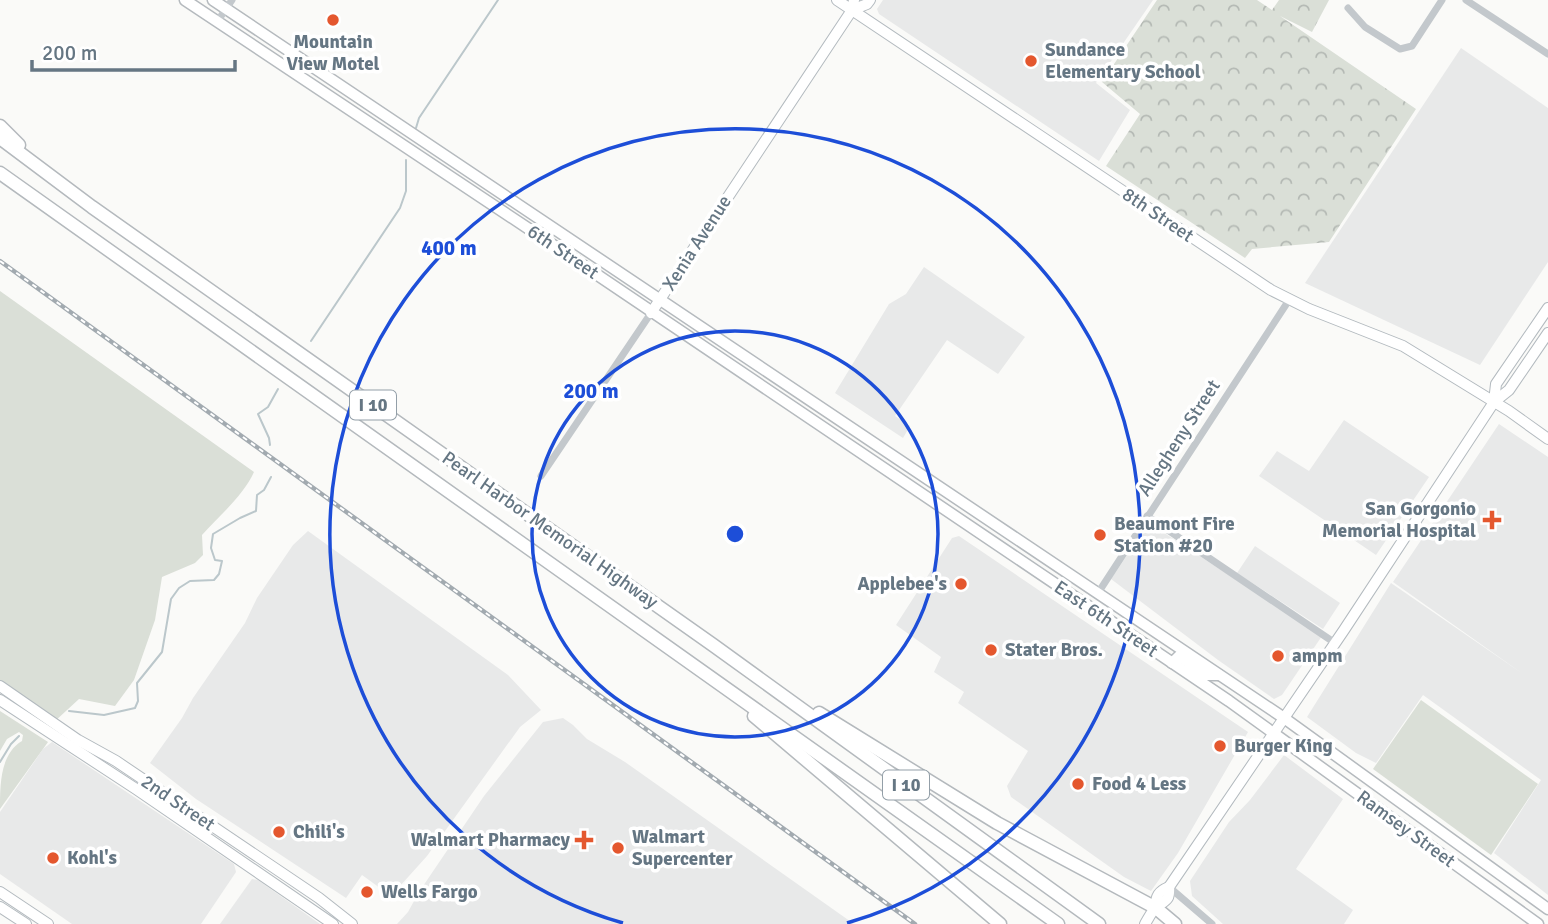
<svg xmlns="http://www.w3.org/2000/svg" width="1548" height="924" viewBox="0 0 1548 924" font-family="Signika,sans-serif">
  <defs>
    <pattern id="park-crowns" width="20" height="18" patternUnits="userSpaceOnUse" patternTransform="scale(1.75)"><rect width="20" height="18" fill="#dadfd7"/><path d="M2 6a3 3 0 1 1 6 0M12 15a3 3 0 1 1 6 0" fill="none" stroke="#b4b9b4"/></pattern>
  </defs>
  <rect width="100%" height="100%" fill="#fafaf8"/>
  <g fill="#e8e9e9">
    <polygon points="883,0 1153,0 1096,83 1130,110 1099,161 879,14 877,9"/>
    <polygon points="1461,48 1548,108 1548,262 1480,365 1305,283"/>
    <polygon points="924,267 1025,337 998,374 947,340 895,416 910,426 903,438 835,393 889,304 906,294"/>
    <polygon points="1344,420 1429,477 1376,555 1259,476 1277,451 1309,471"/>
    <polygon points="1499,424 1548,457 1548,895 1494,853 1541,780 1423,695 1376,763 1356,753 1307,717 1391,583 1523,674 1393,582"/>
    <polygon points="1149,523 1322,636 1282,695 1274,699 1218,660 1111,579"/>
    <polygon points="308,531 508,675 541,710 520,727 427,856 391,896 362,875 346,898 196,799 150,763 182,718 193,698 245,623 257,598 293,545"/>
    <polygon points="959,536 1248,732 1178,853 1151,891 1124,877 1011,797 1007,786 1028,751 958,703 964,692 934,672 941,657 896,625 952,538"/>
    <polygon points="1255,546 1340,603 1323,629 1237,573"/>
    <polygon points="563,718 573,725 587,739 625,762 854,924 397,924 408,912 419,892 484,796 543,722"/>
    <polygon points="52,742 234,864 236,872 201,924 72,924 0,874 0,812 43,749"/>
    <polygon points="1284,755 1343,799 1296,869 1353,910 1344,924 1223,924 1192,896 1190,881 1229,822 1250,800"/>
    <polygon points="252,879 258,880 320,924 220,924"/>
  </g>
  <g fill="#dadfd7">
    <path d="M0,291L254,472C243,496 220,515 202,535L203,555L195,563L162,577L155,620L134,680L115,706L79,699L54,722L0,688Z"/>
    <polygon points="1421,700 1538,784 1491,855 1373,769"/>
    <path d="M0,711L48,742L0,809C0,785 0,754 22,741L23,735L19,732L7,739L0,751Z"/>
  </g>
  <polygon fill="url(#park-crowns)" points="1157,0 1257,0 1272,10 1279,0 1329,0 1312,32 1280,16 1416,109 1329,242 1252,249 1245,258 1106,166 1140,114 1102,82"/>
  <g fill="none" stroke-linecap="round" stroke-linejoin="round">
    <g stroke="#bbc7cb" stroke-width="2">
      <polyline points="416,128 419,118 498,0"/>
      <polyline points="311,341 400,208 406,191 406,160"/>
      <polyline points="270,445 269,438 258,414 268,407 278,389"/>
      <polyline points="69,711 104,715 135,708 138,701 137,683 162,652 171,599 179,588 190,581 214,580 219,574 222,561 215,560 211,548 213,534 240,518 256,511 257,495 264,490 271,477"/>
      <polyline points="0,762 11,744 19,736"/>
    </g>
    <g stroke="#b3babf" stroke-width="12">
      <g id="secondary">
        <polyline points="837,0 1271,290 1309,309 1403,346 1509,411 1548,439"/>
        <polyline points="852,10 867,4 870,0"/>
        <polyline points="651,313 852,10 854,0"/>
        <polyline points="1494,402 1496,384 1548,308"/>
        <polyline points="0,686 78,740 116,761 319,898 352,924"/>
        <polyline points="0,700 136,789 333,924"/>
        <polyline points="0,892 48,924"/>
        <polyline points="0,907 26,924"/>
        <path d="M1156,908C1155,896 1159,891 1169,887"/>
        <path d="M1145,924C1148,919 1152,911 1156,907C1166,900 1170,901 1169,887L1344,630L1494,402L1509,390L1548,333"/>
      </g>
    </g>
    <g stroke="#b5babe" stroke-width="13">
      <g id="primary">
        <polyline points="185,0 556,247 1229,701 1538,924"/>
        <polyline points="213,0 1284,718 1548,909"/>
        <polyline points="1172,663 1179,656 1206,675 1219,675"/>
      </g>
    </g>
    <g stroke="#b4b9bd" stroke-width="15">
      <g id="highway">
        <polyline points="0,126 19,145"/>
        <polyline points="0,138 92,207 713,645 1099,924"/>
        <polyline points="0,173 1058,924"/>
        <polyline points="819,713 997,823 1156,908 1175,924"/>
        <polyline points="754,716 1000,924"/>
      </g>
    </g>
    <g stroke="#c3c8cc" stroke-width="7">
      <polyline points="1466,0 1548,54"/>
      <polyline points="1348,8 1365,27 1400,49 1412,46 1442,0"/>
      <polyline points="217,22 232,0"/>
      <polyline points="541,476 651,313"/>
      <polyline points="1147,516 1335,643"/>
      <polyline points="1098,593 1289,300"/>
      <polyline points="1169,887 1212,924"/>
    </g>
    <use href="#secondary" stroke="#fff" stroke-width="10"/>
    <use href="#primary" stroke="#fff" stroke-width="10"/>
    <use href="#highway" stroke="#fff" stroke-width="12"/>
    <g stroke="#a2aab0" stroke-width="4.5">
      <polyline id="rail" points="0,261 915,924"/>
    </g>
    <use href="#rail" stroke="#fff" stroke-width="2" stroke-dasharray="5" stroke-linecap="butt"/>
  </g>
  <g fill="none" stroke="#1d4ed8" stroke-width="3.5">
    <circle cx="735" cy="534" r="203"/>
    <path d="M623 923A405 405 0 1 1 847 923"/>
  </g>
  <g fill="#e4572e" stroke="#fff" stroke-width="2.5">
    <circle cx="333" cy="20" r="7"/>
    <circle cx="1031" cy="61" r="7"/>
    <path d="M1488.5 509.5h7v7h7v7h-7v7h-7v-7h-7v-7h7z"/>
    <circle cx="1100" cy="535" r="7"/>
    <circle cx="961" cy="584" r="7"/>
    <circle cx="991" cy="650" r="7"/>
    <circle cx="1278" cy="656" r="7"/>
    <circle cx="1220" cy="746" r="7"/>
    <circle cx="1078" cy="784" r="7"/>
    <circle cx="279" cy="832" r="7"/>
    <path d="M580.5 829.5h7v7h7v7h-7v7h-7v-7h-7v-7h7z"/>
    <circle cx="618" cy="848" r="7"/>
    <circle cx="53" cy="858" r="7"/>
    <circle cx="367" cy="892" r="7"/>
  </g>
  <g text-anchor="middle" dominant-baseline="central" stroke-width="7" stroke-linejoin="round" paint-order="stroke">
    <g fill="#fff" stroke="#939fa8" stroke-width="2">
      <rect x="350" y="390.5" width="46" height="29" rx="5"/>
      <rect x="883" y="770.5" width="46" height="29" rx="5"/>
    </g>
    <g font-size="18" font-weight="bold" fill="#657683">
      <text x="373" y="405">I 10</text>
      <text x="906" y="785">I 10</text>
    </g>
    <g font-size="19" font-weight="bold" fill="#657683" stroke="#fff" text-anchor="start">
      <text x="333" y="42" text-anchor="middle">Mountain<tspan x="333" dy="22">View Motel</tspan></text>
      <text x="1045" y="50">Sundance<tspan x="1045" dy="22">Elementary School</tspan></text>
      <text x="1476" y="509" text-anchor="end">San Gorgonio<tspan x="1476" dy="22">Memorial Hospital</tspan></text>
      <text x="1114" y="524">Beaumont Fire<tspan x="1114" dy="22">Station #20</tspan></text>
      <text x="947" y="584" text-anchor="end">Applebee's</text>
      <text x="1005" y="650">Stater Bros.</text>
      <text x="1292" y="656">ampm</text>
      <text x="1234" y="746">Burger King</text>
      <text x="1092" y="784">Food 4 Less</text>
      <text x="293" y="832">Chili's</text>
      <text x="632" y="837">Walmart<tspan x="632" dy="22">Supercenter</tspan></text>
      <text x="570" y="840" text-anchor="end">Walmart Pharmacy</text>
      <text x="67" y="858">Kohl's</text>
      <text x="381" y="892">Wells Fargo</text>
    </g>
    <g font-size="19" fill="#657683" stroke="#fff">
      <text transform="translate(1158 215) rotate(34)">8th Street</text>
      <text transform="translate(697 243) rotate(-57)">Xenia Avenue</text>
      <text transform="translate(563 252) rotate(34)">6th Street</text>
      <text transform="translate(1179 438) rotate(-57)">Allegheny Street</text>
      <text transform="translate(550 530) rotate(35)">Pearl Harbor Memorial Highway</text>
      <text transform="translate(1106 619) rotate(34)">East 6th Street</text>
      <text transform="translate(178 803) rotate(34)">2nd Street</text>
      <text transform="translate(1406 829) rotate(36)">Ramsey Street</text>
    </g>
  </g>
  <circle cx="735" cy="534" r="10" fill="#1d4ed8" stroke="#fff" stroke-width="3.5"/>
  <g font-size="21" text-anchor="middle" font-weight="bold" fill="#1d4ed8" stroke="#fff" stroke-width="7" stroke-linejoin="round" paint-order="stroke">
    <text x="449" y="255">400 m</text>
    <text x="591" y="398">200 m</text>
  </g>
  <path d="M32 60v10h203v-10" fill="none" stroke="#657683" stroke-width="3.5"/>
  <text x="42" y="60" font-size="21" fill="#657683" stroke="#ffffff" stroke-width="5" paint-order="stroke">200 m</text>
</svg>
